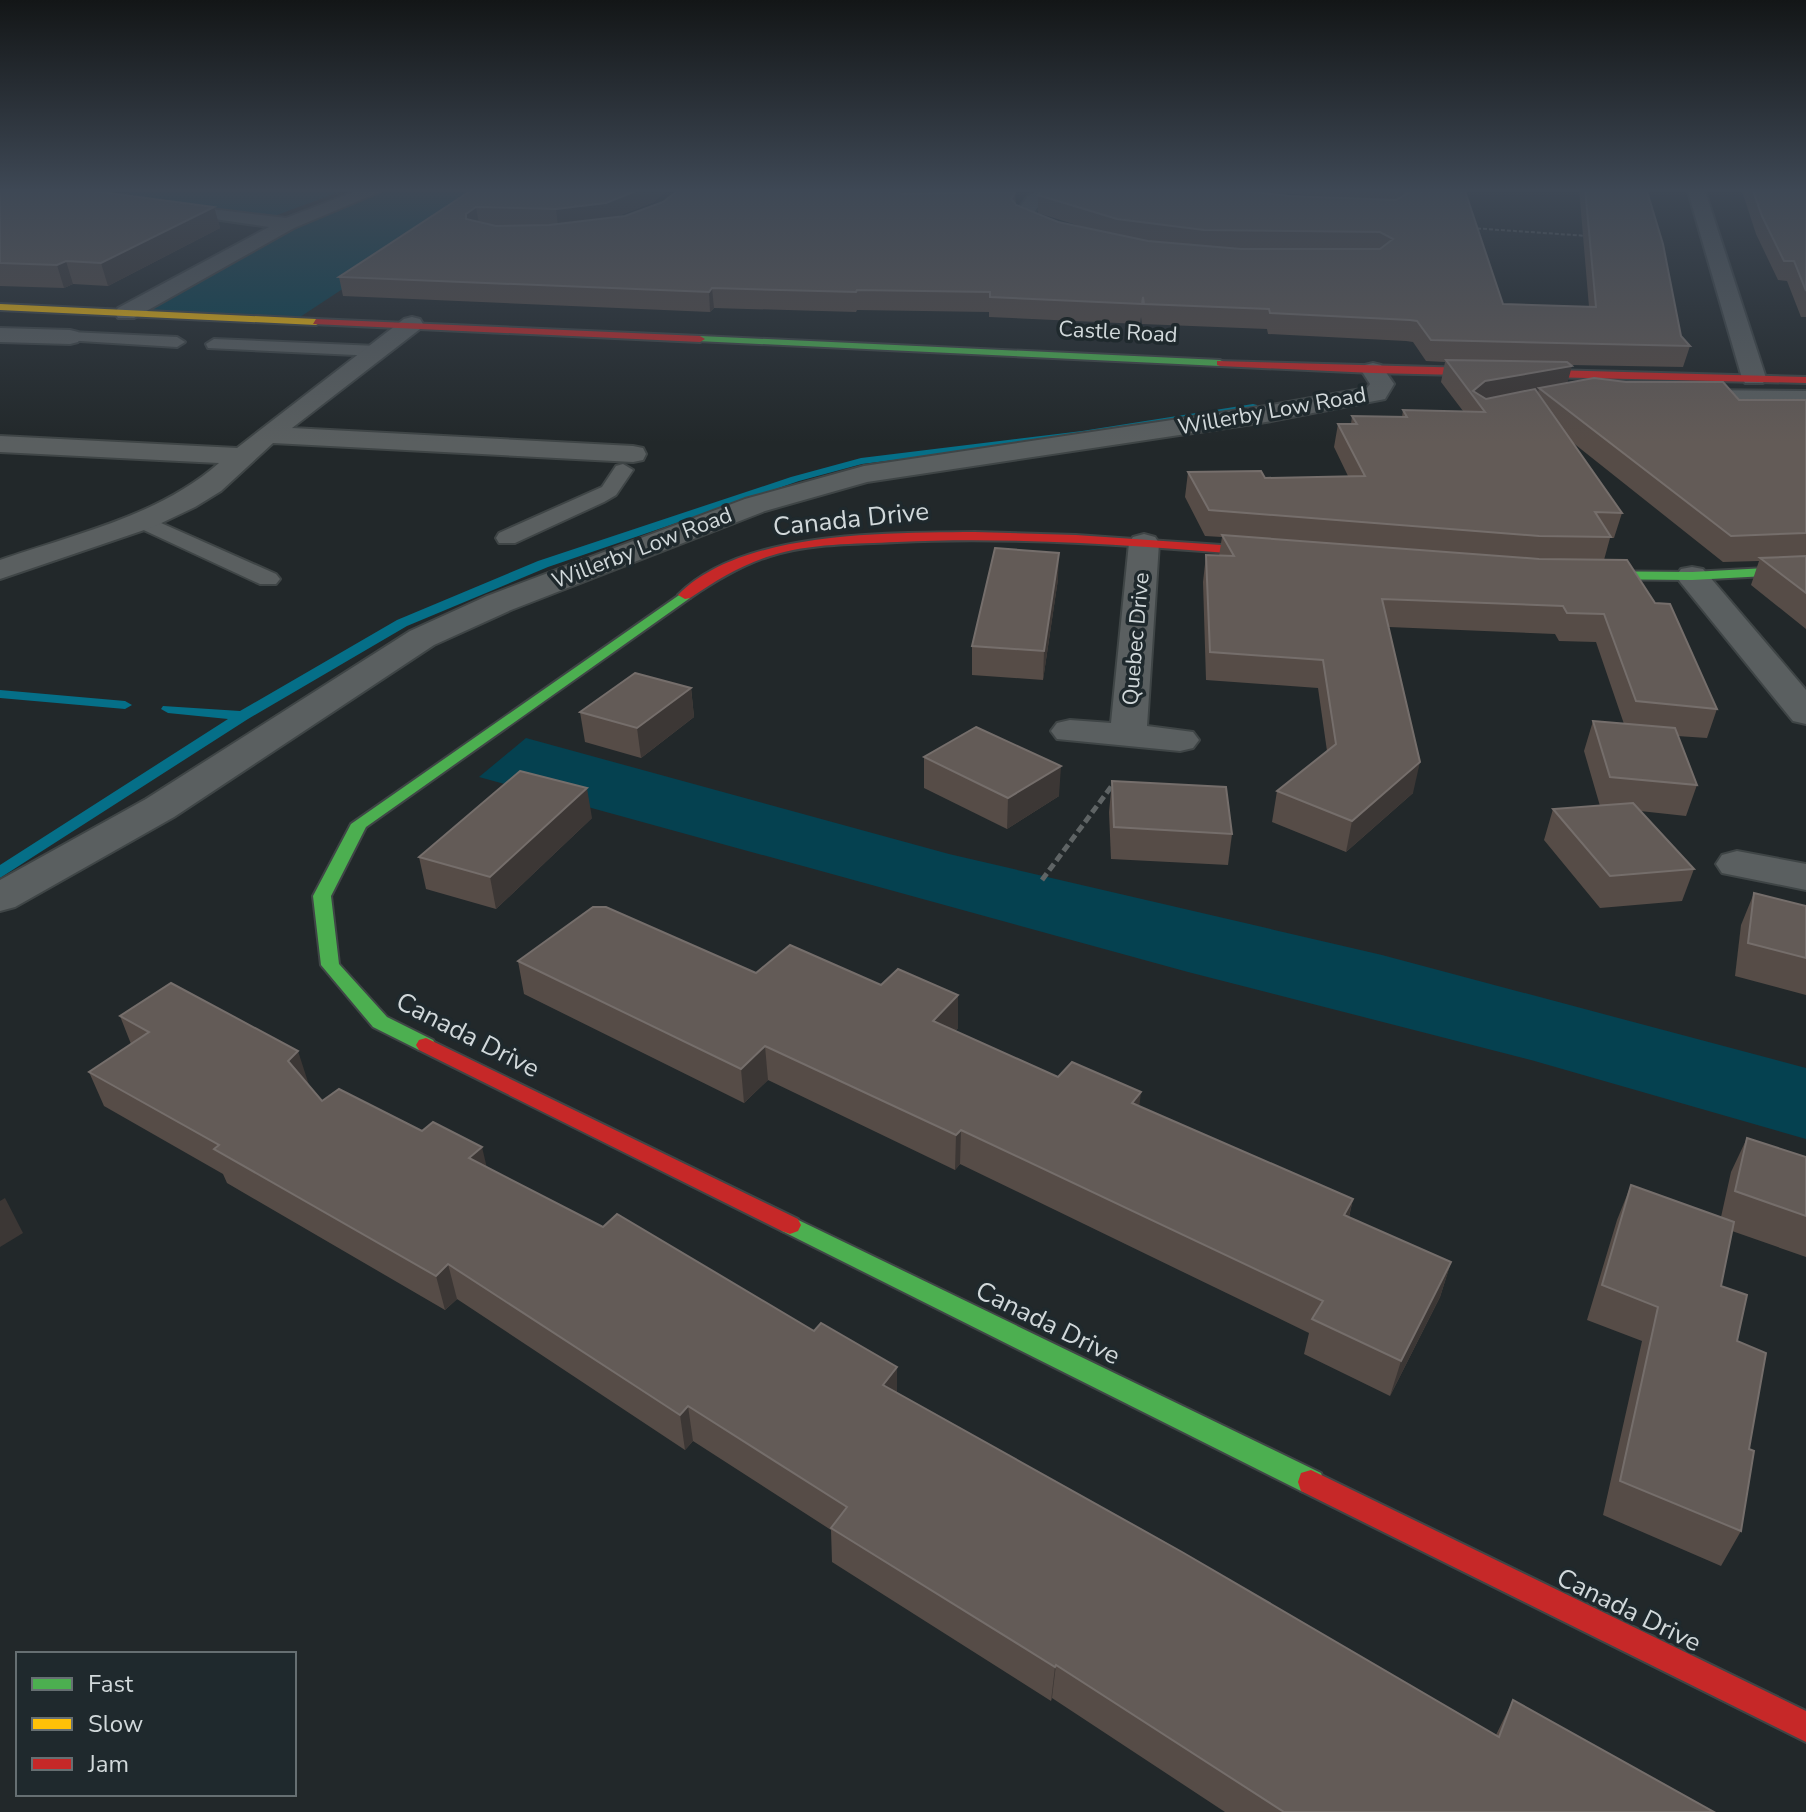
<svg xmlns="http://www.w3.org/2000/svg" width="1806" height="1812" viewBox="0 0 1806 1812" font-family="'Nunito Sans',sans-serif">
  <rect width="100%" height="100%" fill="#22282a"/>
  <g fill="#054150">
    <polygon points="102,188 350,188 277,215 260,215 129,198 131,190"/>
    <polygon points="381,188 496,188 297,319 126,313 288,224"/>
    <polygon points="526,738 949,854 1382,955 1806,1068 1806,1139 1531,1060 1188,972 479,777"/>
  </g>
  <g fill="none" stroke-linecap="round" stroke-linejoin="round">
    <g fill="#056f88" fill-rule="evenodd">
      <polygon points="1253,404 1257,405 1257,409 1082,437 862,464 799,481 548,567 407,626 248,719 0,878 0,865 228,719 168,713 161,709 163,706 240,711 397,620 538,561 791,477 861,458 1082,431"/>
      <polygon points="0,690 125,701 132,705 125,709 0,698"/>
    </g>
    <g stroke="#3f4546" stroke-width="4">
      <g id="lane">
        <polygon points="70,332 177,337 185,342 177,347 64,340 62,337"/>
        <polygon points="214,339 377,346 385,351 377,356 208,348 206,344"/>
        <polygon points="1691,390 1806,391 1806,401 1685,399 1682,395 1685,391"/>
        <polygon points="623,464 633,470 616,495 604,502 515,543 499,543 496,538 499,533 602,487 616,466"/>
        <polygon points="143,515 276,574 280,579 276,584 260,584 135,526 132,521"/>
      </g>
    </g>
    <g stroke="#3f4546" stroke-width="4">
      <g id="street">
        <polygon points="364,188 389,188 294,228 134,318 118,318 115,313 118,308 269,227 159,211 150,206 153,202 286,218"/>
        <polygon points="1041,188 1062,188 1040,204 1033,214 1077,230 1079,234 1077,238 1063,238 1016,220 1013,216 1028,196"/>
        <polygon points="1687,188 1704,188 1766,378 1763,383 1745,383 1742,378"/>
        <path d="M412,317L420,319L423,324L420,329L292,428L633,446L643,448L646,454L643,460L633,462L273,443L221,491L195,507L153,527L0,579V560C75,534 159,516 219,463L0,452V436L237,448L404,319Z"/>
        <polygon points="0,328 70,330 78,332 81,337 78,342 70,344 0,342"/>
        <polygon points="1373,363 1381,365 1394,384 1385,399 1266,422 867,482 765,511 511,610 434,645 174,817 15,907 0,911 0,880 146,799 410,631 487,596 745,499 864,466 1266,406 1367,388 1370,384 1361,370 1365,365"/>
        <polygon points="1144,534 1155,537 1159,543 1147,726 1193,732 1199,740 1193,748 1180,751 1057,739 1051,731 1057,723 1070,720 1111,723 1129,543 1133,537"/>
        <polygon points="1692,567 1703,569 1806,690 1806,724 1793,721 1681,583 1676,576 1681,569"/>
        <polygon points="1737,851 1806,864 1806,890 1722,873 1716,864 1722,855"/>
      </g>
    </g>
    <g stroke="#3f4546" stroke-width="4">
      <g id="fast">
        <polygon points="700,336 1220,360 1225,363 1220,366 697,341"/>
        <polygon points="1806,566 1806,574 1692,580 1579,579 1573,575 1579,571 1692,572"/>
        <polygon points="685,591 690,592 690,598 366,827 331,896 339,964 387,1017 433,1040 436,1045 433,1050 419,1050 373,1027 321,965 313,896 351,824"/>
        <polygon points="790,1216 1321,1473 1324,1482 1321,1491 1311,1494 1301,1491 782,1231 779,1225 782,1219"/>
      </g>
    </g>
    <g stroke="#3f4546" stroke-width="4">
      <polygon id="slow" points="0,304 316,319 321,322 316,325 0,310"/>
    </g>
    <g stroke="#3f4546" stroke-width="4">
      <g id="jam">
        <polygon points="316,319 700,336 705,339 700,342 313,324"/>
        <polygon points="1217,361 1806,377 1806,383 1373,373 1220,366 1217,365"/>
        <path d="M975,532L1076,535L1279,549L1285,553L1279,557C1152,547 1024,536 897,542C855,544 810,543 770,556C741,565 715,581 690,598L685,599L678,595C742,530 889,533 975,532Z"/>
        <polygon points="426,1038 798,1219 801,1225 798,1231 790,1234 782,1231 419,1050 416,1045 419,1040"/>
        <polygon points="1311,1470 1806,1711 1806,1742 1301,1491 1298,1482 1301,1473"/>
      </g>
    </g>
    <g stroke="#5f6465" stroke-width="2" stroke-dasharray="4 2" stroke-linecap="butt">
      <polyline points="442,211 473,188"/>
      <polyline points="1471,228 1588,236"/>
    </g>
    <polyline stroke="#5f6465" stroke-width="5" stroke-dasharray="8 4" stroke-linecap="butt" points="1042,880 1114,783"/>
    <use href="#lane" fill="#5a5f60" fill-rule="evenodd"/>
    <use href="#street" fill="#5a5f60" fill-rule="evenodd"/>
    <use href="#fast" fill="#4caf50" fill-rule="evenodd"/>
    <use href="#slow" fill="#ffc107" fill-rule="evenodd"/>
    <use href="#jam" fill="#c62828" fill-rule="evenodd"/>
  </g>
  <g fill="#564c47" fill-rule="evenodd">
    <polygon points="0,188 214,207 220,228 108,286 73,284 64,288 0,286"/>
    <path d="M475,188L654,202L615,217L625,216L663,202L681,188H1035L1029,192H1015L1016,205L1058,222L1083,227L1038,213V195L1047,188H1464L1503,304L1589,307L1579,188H1646L1681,336L1690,346L1683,367L1570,365L1567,383L1739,400H1806V629L1751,585L1759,561L1723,562L1572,442L1622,513L1614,538H1610L1604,560L1717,709L1707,738L1677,736L1697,785L1686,816L1640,811L1694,869L1682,901L1600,908L1544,840L1553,809L1600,806L1584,751L1593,721L1624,724L1596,642L1559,641L1555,634L1389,627L1413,793L1346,852L1272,822L1277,791L1327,751L1318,688L1206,680L1203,582L1206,555L1219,556L1222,537L1205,536L1185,497L1188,472L1265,478L1348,476L1334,447L1338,424H1351L1352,416L1402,417L1403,410L1463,411L1441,382L1445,362L1426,361L1413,342L1406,341L1268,334L1267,329L1142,324L1141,317L1140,324L989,317V312L857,310L856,312L714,308L710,312L343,296L339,277ZM1256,192L1338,197L1291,196Z"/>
    <polygon points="1741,188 1806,188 1806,317 1801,317 1787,281 1778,280 1756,234"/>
    <polygon points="1058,579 1043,680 972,675 972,646"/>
    <polygon points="691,688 694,717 641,758 585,742 580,712"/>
    <polygon points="924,757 1059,796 1007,829 924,788"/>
    <polygon points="1112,781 1232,834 1228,865 1111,859 1109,812"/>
    <polygon points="592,818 496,909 426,889 419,857"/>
    <polygon points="1754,893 1806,906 1806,995 1735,976 1741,925"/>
    <polygon points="518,961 756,973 958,1028 955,1031 1058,1077 1139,1107 1353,1199 1349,1217 1451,1262 1440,1297 1390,1396 1304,1354 1309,1333 960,1164 955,1170 768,1080 744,1103 524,994"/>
    <polygon points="120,1016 309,1085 322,1101 487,1167 603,1227 814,1331 897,1367 897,1393 1496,1735 1513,1700 1714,1812 1225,1812 1052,1698 1051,1701 832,1562 831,1530 693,1441 685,1450 457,1299 445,1310 227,1183 223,1174 104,1106 89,1072 131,1044"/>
    <polygon points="1747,1138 1806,1157 1806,1257 1732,1231 1721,1286 1737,1341 1749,1449 1741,1531 1721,1566 1603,1515 1642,1341 1587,1320 1617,1220 1631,1185 1721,1217 1731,1172"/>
  </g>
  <g fill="#3c3735">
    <polygon points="643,188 671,188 654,202 608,220 558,226 556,209"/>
    <polygon points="214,207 220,228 108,286 101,263"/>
    <polygon points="476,207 479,225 468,232 466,214"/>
    <polygon points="66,261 73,284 64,288 57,265"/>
    <polygon points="712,288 714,308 710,312 709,292"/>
    <polygon points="1572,366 1566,388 1539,388 1538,393 1479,404 1473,391 1485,381"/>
    <polygon points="1059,553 1058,579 1043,680 1044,651"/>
    <polygon points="691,688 694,717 641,758 637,728"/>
    <polygon points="1420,762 1413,793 1346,852 1352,821"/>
    <polygon points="1061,766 1059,796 1007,829 1008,798"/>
    <polygon points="587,788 592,818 496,909 490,877"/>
    <polygon points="958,995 958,1028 932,1054 933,1021"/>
    <polygon points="765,1046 768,1080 744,1103 741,1069"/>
    <polygon points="298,1051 309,1085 288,1061"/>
    <polygon points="1141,1092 1137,1126 1132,1103"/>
    <polygon points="961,1130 960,1164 955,1170 956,1135"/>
    <polygon points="482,1147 490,1181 469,1158"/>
    <polygon points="5,1198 23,1233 0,1247 0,1201"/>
    <polygon points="1353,1199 1345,1233 1344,1215"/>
    <polygon points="1451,1262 1440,1297 1390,1396 1401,1361"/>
    <polygon points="448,1264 457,1299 445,1310 436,1276"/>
    <polygon points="897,1367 897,1402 883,1385"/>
    <polygon points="688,1406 693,1441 685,1450 680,1415"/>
    <polygon points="1056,1665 1052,1698 1051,1701 1055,1667"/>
  </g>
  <g fill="#635b57" stroke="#756e6b" stroke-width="2">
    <polygon points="0,188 71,188 214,207 101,263 66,261 57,265 0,263"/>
    <polygon points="475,188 643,188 606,203 556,209 476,207 466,214 466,219 496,226 549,225 625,216 663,202 681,188 894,188 901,194 1015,192 1011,199 1016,205 1058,222 1148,241 1241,249 1380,249 1393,239 1380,232 1204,230 1117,219 1038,195 1047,188 1218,188 1291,196 1396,200 1408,193 1402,188 1464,188 1503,304 1596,307 1585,188 1646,188 1663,244 1681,336 1690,346 1431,340 1417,321 1410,320 1270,313 1269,309 1144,304 1143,297 1142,304 990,297 990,292 857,290 856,292 712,288 709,292 339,277"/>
    <polygon points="1752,188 1806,188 1806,291 1794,261 1784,261 1762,216"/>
    <polygon points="1446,360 1567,362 1572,366 1485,381 1473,391 1486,399 1535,389 1622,513 1595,512 1611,537 1539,536 1209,510 1188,472 1261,471 1265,478 1365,476 1338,424 1357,424 1352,416 1407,417 1403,410 1485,412"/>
    <polygon points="1594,378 1626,382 1723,382 1739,400 1806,400 1806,533 1731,536 1539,388"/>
    <polygon points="1222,535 1539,559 1627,560 1655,603 1670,604 1717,709 1636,701 1604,614 1567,613 1563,606 1382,599 1420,762 1352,821 1277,791 1336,744 1323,660 1210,652 1206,555 1234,556"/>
    <polygon points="995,548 1059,553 1044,651 972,646"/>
    <polygon points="1806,556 1806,593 1760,558"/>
    <polygon points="635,673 691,688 637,728 580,712"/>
    <polygon points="1593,721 1675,728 1697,785 1610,777"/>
    <polygon points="976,727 1061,766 1008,798 924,757"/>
    <polygon points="520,771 587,788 490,877 419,857"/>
    <polygon points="1112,781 1226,787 1232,834 1114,827"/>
    <polygon points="1633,803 1694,869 1610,876 1553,809"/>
    <polygon points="1754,893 1806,906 1806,958 1748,943"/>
    <polygon points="593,907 606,907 756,973 790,945 881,985 898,969 958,995 933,1021 1058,1077 1072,1062 1141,1092 1132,1103 1353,1199 1344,1215 1451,1262 1401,1361 1312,1319 1323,1301 961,1130 956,1135 765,1046 741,1069 518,961"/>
    <polygon points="171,983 298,1051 288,1061 322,1101 339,1089 422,1131 433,1122 482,1147 469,1158 603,1227 617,1214 814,1331 821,1323 897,1367 883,1385 1182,1552 1499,1737 1513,1700 1714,1812 1284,1812 1056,1665 1055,1667 831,1528 847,1507 688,1406 680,1415 448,1264 436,1276 214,1149 219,1145 89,1072 149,1032 120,1016"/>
    <polygon points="1747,1138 1806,1157 1806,1216 1735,1191"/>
    <polygon points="1631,1185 1734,1222 1721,1286 1747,1295 1737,1341 1766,1353 1749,1449 1754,1451 1741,1531 1620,1481 1658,1307 1602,1285"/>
  </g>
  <linearGradient id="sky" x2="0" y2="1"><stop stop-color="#131617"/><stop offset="0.43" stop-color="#3e4855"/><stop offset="1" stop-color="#3e4855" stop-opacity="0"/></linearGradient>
  <rect width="1806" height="442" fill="url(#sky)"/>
  <g text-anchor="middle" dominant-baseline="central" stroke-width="7" stroke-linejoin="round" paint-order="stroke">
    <g font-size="22" fill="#d1d8da" stroke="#1f292d">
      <text transform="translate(1118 332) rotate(3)">Castle Road</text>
      <text transform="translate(1272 411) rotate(-10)">Willerby Low Road</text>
      <text transform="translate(642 548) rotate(-21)">Willerby Low Road</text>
      <text transform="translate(1136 639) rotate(-85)">Quebec Drive</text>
    </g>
    <g font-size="26" fill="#d1d8da" stroke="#1f292d">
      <text transform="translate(851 519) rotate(-6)">Canada Drive</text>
      <text transform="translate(468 1035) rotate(27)">Canada Drive</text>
      <text transform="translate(1048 1323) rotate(26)">Canada Drive</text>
      <text transform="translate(1629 1610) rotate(26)">Canada Drive</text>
    </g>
  </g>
  <rect x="16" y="1652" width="280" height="144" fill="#1f292d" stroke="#666f72" stroke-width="2"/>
  <rect x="32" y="1678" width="40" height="12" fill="#4caf50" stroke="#666f72" stroke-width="2"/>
  <text x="88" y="1692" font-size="24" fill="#d1d8da">Fast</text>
  <rect x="32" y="1718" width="40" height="12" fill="#ffc107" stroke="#666f72" stroke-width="2"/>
  <text x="88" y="1732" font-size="24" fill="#d1d8da">Slow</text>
  <rect x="32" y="1758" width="40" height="12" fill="#c62828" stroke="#666f72" stroke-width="2"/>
  <text x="88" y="1772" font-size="24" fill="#d1d8da">Jam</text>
</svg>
